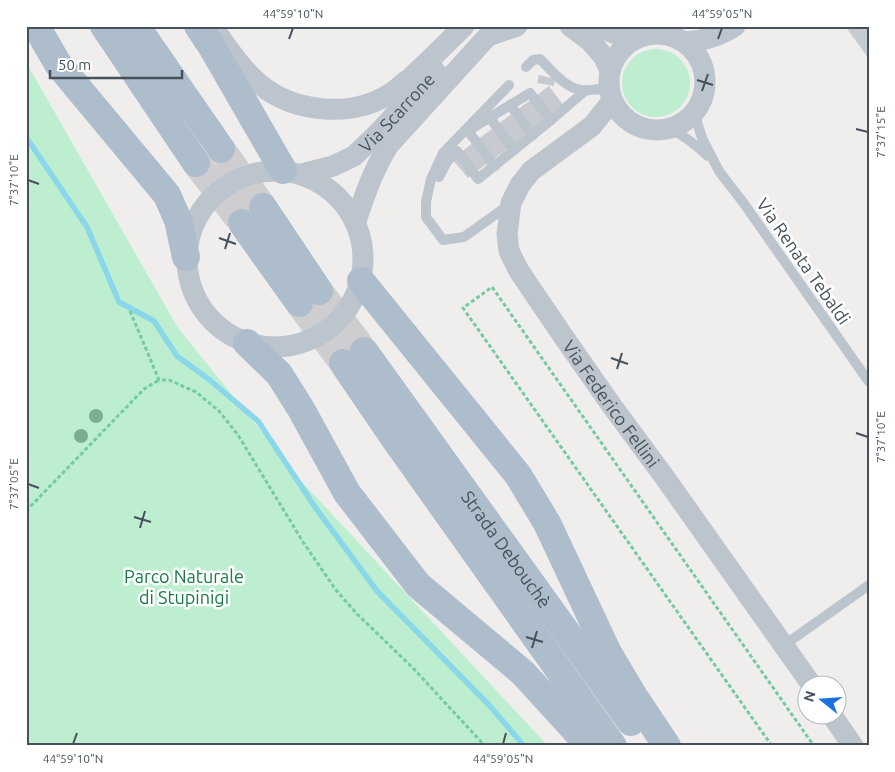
<svg xmlns="http://www.w3.org/2000/svg" width="895" height="772" viewBox="0 0 895 772" font-family="Ubuntu,sans-serif">
  <rect width="100%" height="100%" fill="#f0eded"/>
  <g fill="#bceecf">
    <circle cx="656" cy="83" r="34"/>
    <polygon points="26,62 178,328 302,482 548,746 26,746"/>
  </g>
  <g fill="none" stroke-linecap="round" stroke-linejoin="round">
    <polyline stroke="#8ad7ea" stroke-width="5.5" points="26,137 87,227 119,302 154,321 177,356 211,381 258,421 315,507 377,591 489,705 524,746"/>
  </g>
  <g fill="#c7cad0">
    <polygon points="845,26 869,26 869,59"/>
    <polygon points="539,75 555,79 554,86 537,83"/>
    <polygon points="549,86 564,106 468,178 452,159"/>
  </g>
  <g fill="none" stroke-linecap="round" stroke-linejoin="round">
    <g stroke="#ceced0" stroke-width="28" stroke-dasharray="28 14" stroke-linecap="butt">
      <polyline points="221,149 263,207"/>
      <polyline points="196,163 242,223"/>
      <polyline points="319,291 364,351"/>
      <polyline points="299,303 343,363"/>
    </g>
    <g stroke="#75cba0" stroke-width="3" stroke-dasharray="4 2.5" stroke-linecap="butt">
      <polyline points="130,311 159,380 169,380 196,392 219,411 238,435 303,542 336,590 357,614 414,669 485,746"/>
      <polyline points="26,511 144,389 159,380"/>
      <polyline points="772,746 463,308 492,287 814,746"/>
    </g>
    <g stroke="#bcc5cd" stroke-width="10">
      <path d="M526,67L533,60L540,59C551,70 565,88 581,90C590,91 600,89 609,88"/>
      <polyline points="509,85 443,153 431,179 426,202 426,217 443,240 464,237 510,204"/>
      <polyline points="510,105 533,135"/>
      <polyline points="698,106 697,122 702,138 719,171 745,205 869,382"/>
      <polyline points="490,118 514,150"/>
      <path d="M670,128C684,136 696,145 708,156"/>
      <polyline points="471,129 530,93 551,120"/>
      <polyline points="468,131 495,166"/>
      <polyline points="439,177 447,162 457,151 478,179 551,120 586,90"/>
      <polyline points="783,646 869,585"/>
    </g>
    <g stroke="#bcc5cd" stroke-width="21">
      <polyline points="570,26 591,42 604,57 610,71"/>
      <path d="M601,26C614,36 624,36 639,37"/>
      <path d="M215,30C228,48 240,67 256,81C291,113 351,119 391,93C397,89 403,83 409,79C428,62 446,44 464,26"/>
      <circle cx="657" cy="82" r="48"/>
      <polyline points="488,36 517,26"/>
      <path d="M685,42C703,41 720,36 735,26"/>
      <path id="s1" d="M612,101L592,126L531,171L520,185L511,203L507,234L509,251L519,271L563,336L612,406L663,475L811,684"/>
      <circle cx="275" cy="259" r="88"/>
      <path id="s2" d="M302,174L333,166L354,156L379,132L435,71"/>
      <path d="M356,221C365,194 373,171 388,146L497,26"/>
      <polyline points="831,714 853,746"/>
    </g>
    <g stroke="#adbdcc" stroke-width="28">
      <polyline points="36,26 58,64 167,195 178,220 186,257"/>
      <polyline points="104,26 196,163"/>
      <polyline points="136,26 221,149"/>
      <polyline points="198,26 212,47 283,170"/>
      <polyline points="263,207 319,291"/>
      <polyline points="242,223 299,303"/>
      <polyline points="361,281 518,475 547,523 608,653 633,695 667,746"/>
      <polyline points="247,343 279,374 301,409 347,493 418,585 523,673 576,731 587,746"/>
      <path id="s3" d="M364,351L631,722"/>
      <polyline points="343,363 394,438 613,746"/>
    </g>
  </g>
  <g fill="#79ae92">
    <circle cx="96" cy="416" r="7"/>
    <circle cx="81" cy="436" r="7"/>
  </g>
  <path fill="none" stroke="#46515b" stroke-width="2" d="M289,39L293,28M718,39L722,28M697,80L713,85M702,91L708,74M856,129L868,132M28,180L39,184M219,238L236,244M225,249L230,233M611,358L628,364M617,369L622,353M856,433L868,437M28,484L39,488M134,517L151,522M140,528L145,511M526,637L543,642M532,648L537,631M73,744L77,733M503,744L506,733"/>
  <g text-anchor="middle" dominant-baseline="central" stroke-width="5" stroke-linejoin="round" paint-order="stroke">
    <g font-size="18" fill="#46515b" stroke="#fff">
      <text stroke="none"><textPath href="#s2" startOffset="116">Via Scarrone</textPath></text>
      <text transform="translate(804 261) rotate(55)">Via Renata Tebaldi</text>
      <text stroke="none"><textPath href="#s1" startOffset="378">Via Federico Fellini</textPath></text>
      <text stroke="none"><textPath href="#s3" startOffset="244">Strada Debouchè</textPath></text>
    </g>
    <g font-size="18" fill="#187a48" stroke="#fff">
      <text x="184" y="576">Parco Naturale<tspan x="184" dy="21">di Stupinigi</tspan></text>
    </g>
  </g>
  <rect width="895" height="772" fill="none" stroke="#ffffff" stroke-width="55"/>
  <g transform="translate(822 700) rotate(287)"><circle r="24" fill="#ffffff" stroke="#b5b9bd"/>
  <path d="M0-4L9 19L0 12L-9 19Z" fill="#1c71dc"/>
  <text y="-8" font-size="14" font-weight="bold" text-anchor="middle" fill="#46515b">N</text>
  </g>
  <path d="M50 70v8h132v-8" fill="none" stroke="#46515b" stroke-width="2.5"/>
  <text x="58" y="70" font-size="15" fill="#46515b" stroke="#ffffff" stroke-width="4" paint-order="stroke">50 m</text>
  <rect x="28" y="28" width="840" height="716" fill="none" stroke="#46515b" stroke-width="2"/>
  <g font-size="12" text-anchor="middle" fill="#46515b">
    <text x="293" y="18">44°59'10"N</text>
    <text x="722" y="18">44°59'05"N</text>
    <text transform="translate(881 132) rotate(-90)" y="4">7°37'15"E</text>
    <text transform="translate(14 180) rotate(-90)" y="4">7°37'10"E</text>
    <text transform="translate(881 437) rotate(-90)" y="4">7°37'10"E</text>
    <text transform="translate(14 484) rotate(-90)" y="4">7°37'05"E</text>
    <text x="73" y="763">44°59'10"N</text>
    <text x="503" y="763">44°59'05"N</text>
  </g>
</svg>
